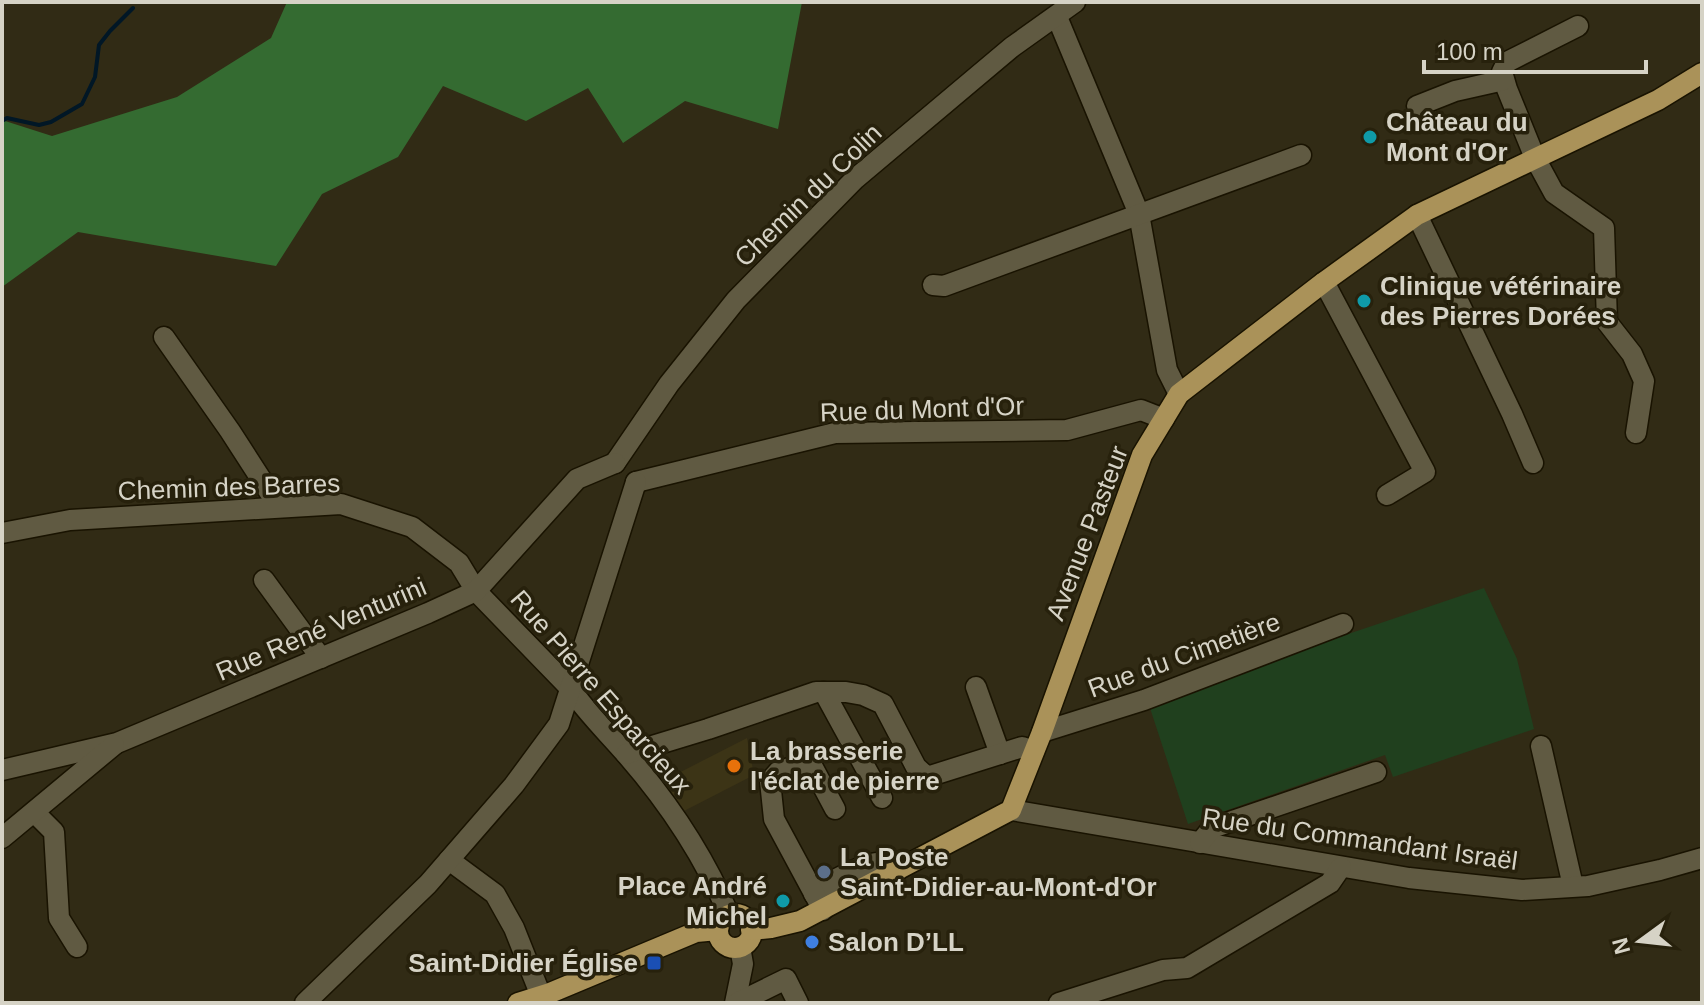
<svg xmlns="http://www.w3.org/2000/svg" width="1704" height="1005" viewBox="0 0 1704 1005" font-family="Arial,sans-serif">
  <rect width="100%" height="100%" fill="#312b15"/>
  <polygon fill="#3c3416" points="747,738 754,775 684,811 659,783"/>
  <polygon fill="#20401e" points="1484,588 1517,659 1534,729 1393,777 1385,755 1188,824 1149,705 1230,674"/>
  <polygon fill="#346b31" points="287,2 802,2 778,129 685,101 623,143 588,88 526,121 443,86 398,157 322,194 276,266 78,232 2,287 2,120 52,136 177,97 271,38"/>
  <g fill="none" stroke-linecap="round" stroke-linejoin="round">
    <polyline stroke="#011726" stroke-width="4" points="2,121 7,118 39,125 51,122 82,104 95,77 99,45 110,31 133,8"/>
    <g stroke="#191301" stroke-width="23">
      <g id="minor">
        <polyline points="1057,17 1139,214 1167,370 1179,394"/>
        <polyline points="1578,26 1507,62 1502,72 1507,89 1535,158 1554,193 1604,228 1607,322 1632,354 1644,381 1636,433"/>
        <polyline points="1417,106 1455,91 1504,80"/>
        <polyline points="1417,215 1512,414 1533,463"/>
        <polyline points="1324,282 1425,472 1387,495"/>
        <polyline points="933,285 944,286 1301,155"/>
        <polyline points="164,337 230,431 279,507"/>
        <polyline points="615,463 669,384 736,300 855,179 1012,47 1075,2"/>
        <polyline points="636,482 835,433 1067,430 1141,410 1164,419"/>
        <path d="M2,533L70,520L341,504L412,527L459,563L476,591L570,688C586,712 607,732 626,754C668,802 704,856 729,915"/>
        <polyline points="264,580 321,658"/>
        <polyline points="976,687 1000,754"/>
        <polyline points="824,692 882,798"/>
        <polyline points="1042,732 1144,700 1343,624"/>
        <polyline points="1541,746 1573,886"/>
        <polyline points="626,754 708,729 816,692 846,692 863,695 883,704 916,767 927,777 1022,747 1034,751"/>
        <polyline points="2,770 117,743 428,613 476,591 577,479 615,463"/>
        <polyline points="1011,810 1409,878 1522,890 1588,886 1660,870 1702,858"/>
        <polyline points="34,812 54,832 59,918 77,947"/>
        <polyline points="2,838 114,745"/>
        <polyline points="1200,843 1212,828 1376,772"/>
        <polyline points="449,860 495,894 514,928 541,996"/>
        <path d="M814,894C827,883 869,859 886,863C892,864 893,867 897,871"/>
        <polyline points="823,910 774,819 770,781 779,771 810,762 835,809"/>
        <polyline points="305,1003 428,884 514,785 559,724 636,482"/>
        <polyline points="735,1003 743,964 740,947"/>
        <polyline points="737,1003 786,979 798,1003"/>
        <polyline points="1059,1003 1163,970 1187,968 1330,883 1341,867"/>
      </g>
    </g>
    <g stroke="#191301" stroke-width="23">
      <g id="major">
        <circle cx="735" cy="931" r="17"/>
        <polyline points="751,930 771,928 800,921 1011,810 1042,732 1142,455 1179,394 1324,282 1417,215 1658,100 1702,73"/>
        <polyline points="518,1003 550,993 696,932 718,930"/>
      </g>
    </g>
    <use href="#minor" stroke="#605a42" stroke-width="20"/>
    <use href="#major" stroke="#aa9259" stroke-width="20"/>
  </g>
  <g fill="#0f9aa8" stroke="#27210c" stroke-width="3">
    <circle cx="1370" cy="137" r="8"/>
    <circle cx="1364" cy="301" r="8"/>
    <circle cx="783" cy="901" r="8"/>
  </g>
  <circle fill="#e8710a" stroke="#27210c" stroke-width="3" cx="734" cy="766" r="8"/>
  <circle fill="#5c6f8a" stroke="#27210c" stroke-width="3" cx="824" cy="872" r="8"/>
  <circle fill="#3f7fe0" stroke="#27210c" stroke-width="3" cx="812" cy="942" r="8"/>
  <rect fill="#1a4fb4" stroke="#27210c" stroke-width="3" x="646" y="955" width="16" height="16" rx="4"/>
  <g text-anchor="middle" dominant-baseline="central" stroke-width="7" stroke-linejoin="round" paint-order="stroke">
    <g font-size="26" font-weight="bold" fill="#d6d3c6" stroke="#27210c" text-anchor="start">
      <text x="1386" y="122">Château du<tspan x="1386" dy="30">Mont d'Or</tspan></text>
      <text x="1380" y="286">Clinique vétérinaire<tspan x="1380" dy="30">des Pierres Dorées</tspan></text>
      <text x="750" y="751">La brasserie<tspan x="750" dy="30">l'éclat de pierre</tspan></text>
      <text x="840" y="857">La Poste<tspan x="840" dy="30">Saint-Didier-au-Mont-d'Or</tspan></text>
      <text x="767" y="886" text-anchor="end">Place André<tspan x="767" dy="30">Michel</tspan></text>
      <text x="828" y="942">Salon D’LL</text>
      <text x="638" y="963" text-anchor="end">Saint-Didier Église</text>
    </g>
    <g font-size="26" fill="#d6d3c6" stroke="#27210c">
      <text transform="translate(808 195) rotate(-44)">Chemin du Colin</text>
      <text transform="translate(922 409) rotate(-2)">Rue du Mont d'Or</text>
      <text transform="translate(229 487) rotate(-2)">Chemin des Barres</text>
      <text transform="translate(1087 533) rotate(-69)">Avenue Pasteur</text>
      <text transform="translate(321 629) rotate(-23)">Rue René Venturini</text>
      <text transform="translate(1184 655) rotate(-20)">Rue du Cimetière</text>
      <text transform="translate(601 692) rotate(49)">Rue Pierre Esparcieux</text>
      <text transform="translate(1360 839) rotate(8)">Rue du Commandant Israël</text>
    </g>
  </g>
  <rect width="1704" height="1005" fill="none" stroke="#d6d3c6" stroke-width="8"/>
  <g transform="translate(1640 941) rotate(255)" stroke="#27210c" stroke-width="6" paint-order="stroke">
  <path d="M0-6L14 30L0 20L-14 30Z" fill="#d6d3c6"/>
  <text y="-12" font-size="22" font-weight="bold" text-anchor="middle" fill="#d6d3c6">N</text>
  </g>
  <path d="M1424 60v12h222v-12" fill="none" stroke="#d6d3c6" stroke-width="4"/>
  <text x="1436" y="60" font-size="24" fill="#d6d3c6" stroke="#27210c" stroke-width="6" paint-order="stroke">100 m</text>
</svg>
